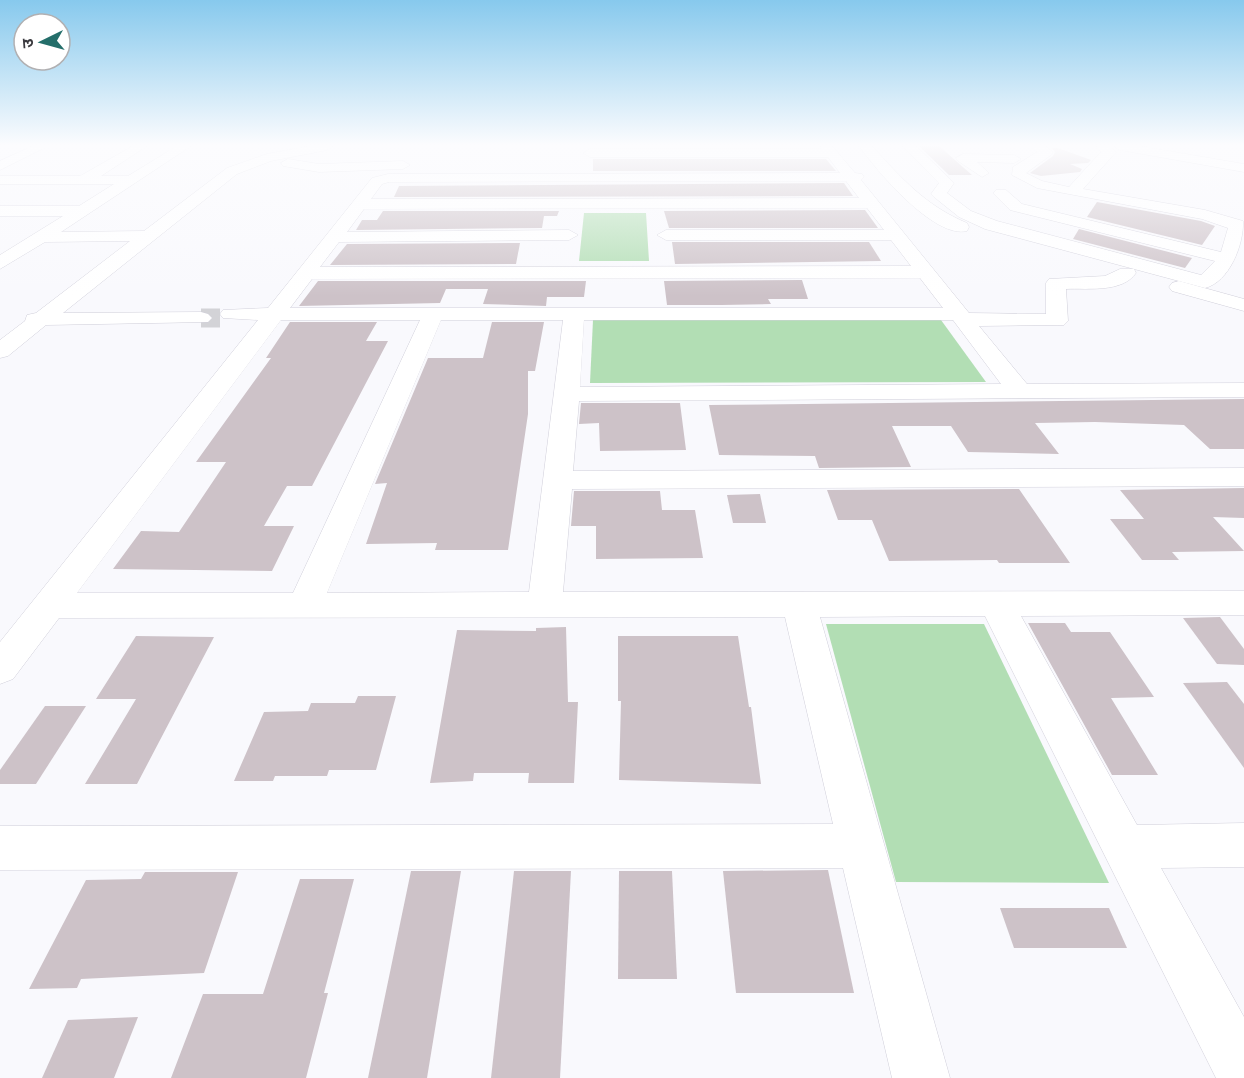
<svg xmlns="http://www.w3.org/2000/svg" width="1244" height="1078" viewBox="0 0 1244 1078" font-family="'Fira Sans','Noto Sans Devanagari',sans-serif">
  <rect width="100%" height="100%" fill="#f9f9fd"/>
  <g fill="#b2deb4">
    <polygon points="584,213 646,213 649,261 579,261"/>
    <polygon points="593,320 941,320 986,382 590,383"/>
    <polygon points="826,624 984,624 1109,883 896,882"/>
  </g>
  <g fill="#cdc2c8">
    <polygon points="919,146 939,146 972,175 949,175"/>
    <polygon points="1052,148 1058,148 1091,160 1088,163 1070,164 1082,169 1080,172 1041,176 1030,173 1053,156 1055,152"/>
    <polygon points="593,159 826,159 836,171 593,171"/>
    <polygon points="844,183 853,196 394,197 399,186"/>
    <polygon points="1097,202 1201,221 1215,226 1202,245 1087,217"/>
    <polygon points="865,210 878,228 669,228 664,211"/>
    <polygon points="383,211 559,211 557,216 544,216 542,228 356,230 362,220 377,220"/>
    <polygon points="1079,229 1192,258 1185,268 1073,239"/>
    <polygon points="672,242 869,242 881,261 675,264"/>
    <polygon points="520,243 516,264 330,265 347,244"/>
    <polygon points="802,280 808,299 768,299 771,304 721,305 667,305 664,281"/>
    <polygon points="318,281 586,281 584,297 547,297 546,306 483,304 488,289 446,289 440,303 299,306"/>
    <polygon points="290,322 377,322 366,341 388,341 312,486 287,486 264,526 294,526 272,571 113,569 141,531 179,532 226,462 196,462 271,358 266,358"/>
    <polygon points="492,322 544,322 535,371 528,371 528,414 508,550 435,550 437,543 366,544 387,483 375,484 428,358 483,358"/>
    <polygon points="1244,399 1244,449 1210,449 1184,425 1095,422 1035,423 1059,454 968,452 951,426 892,426 911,467 819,468 815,456 719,455 709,405"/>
    <polygon points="581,403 680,403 686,450 600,451 599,423 579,424"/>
    <polygon points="1244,488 1244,518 1213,517 1244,551 1172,552 1179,560 1142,560 1110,519 1144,519 1120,490"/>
    <polygon points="1019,489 1070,563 999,563 997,560 889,561 872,520 838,520 827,490"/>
    <polygon points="574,491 660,491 662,510 695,510 703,558 596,559 596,526 571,526"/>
    <polygon points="760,494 766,523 733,523 727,495"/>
    <polygon points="1220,617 1244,649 1244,665 1217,664 1183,618"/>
    <polygon points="1028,623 1065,623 1071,632 1110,632 1154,697 1111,698 1158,775 1112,775"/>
    <polygon points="566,627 568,702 578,702 574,783 528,783 529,773 474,773 473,781 430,783 457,630 536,631 536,628"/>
    <polygon points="136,636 214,637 137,784 85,784 136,699 96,699"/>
    <polygon points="618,636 738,636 749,707 751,707 761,784 619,780 621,701 618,701"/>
    <polygon points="1227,682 1244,704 1244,768 1183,683"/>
    <polygon points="358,696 396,696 376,770 329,770 327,776 275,776 273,781 234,781 264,712 308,711 311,703 355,703"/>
    <polygon points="45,706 86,706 36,784 0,784 0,770"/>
    <polygon points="828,870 854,993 736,993 723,871"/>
    <polygon points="411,871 461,871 427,1078 368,1078"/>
    <polygon points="514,871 571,871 560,1078 491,1078"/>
    <polygon points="619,871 672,871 677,979 618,979"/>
    <polygon points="145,872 238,872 204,973 81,979 77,988 29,989 86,880 141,879"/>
    <polygon points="300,879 354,879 324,993 328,993 306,1078 171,1078 203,994 263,994"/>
    <polygon points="1000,908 1109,908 1127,948 1014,948"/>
    <polygon points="138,1017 114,1078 42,1078 68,1020"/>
  </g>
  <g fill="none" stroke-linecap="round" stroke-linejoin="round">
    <polyline stroke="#d3d3d7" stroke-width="19" stroke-dasharray="19 9" stroke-linecap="butt" points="201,318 226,318"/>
    <g stroke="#d0cfda" stroke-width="1">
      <g id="minor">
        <polygon points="33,146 48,146 0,170 0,161"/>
        <polygon points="133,146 147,146 101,176 128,176 177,146 191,146 61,232 144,231 227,168 267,154 310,146 333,146 327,150 271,161 237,174 63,313 201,312 208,314 212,318 208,322 46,325 8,356 0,358 0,340 25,321 27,315 36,313 130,241 45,242 0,269 0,255 63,216 0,216 0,206 79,206 114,184 0,184 0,176 80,176"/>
        <path d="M820,146H832L855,173L862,174L864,177L861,180L969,313L1046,314V283L1049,279L1105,276L1120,269H1134L1136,273C1122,293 1088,288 1066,289L1068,321L1064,325L979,326L1027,384L1244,383V397L579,401L573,471L1244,468V486L572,489L563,592L1244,591V615L1021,616L1137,825L1244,823V867L1161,868L1244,1017V1078H1216L985,616L820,617L950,1078H892L843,868L0,870V826L833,824L785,617L59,618L13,679L0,684V642L258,320L223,318L220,314L223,310L268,308L372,178L388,174L840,173L828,157H590L583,153L590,149H822ZM846,181L859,198L371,199L382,184L389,182ZM867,208L884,230H666L657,235L666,240H891L911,266L320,267L339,242L569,240L578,235L569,230L347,232L364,209ZM920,278L943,308H290L312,279ZM281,320H420L293,593H77ZM441,320H563L529,592L327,593ZM584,320H953L1001,384L580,387Z"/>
        <path d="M859,146H872C901,178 926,206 967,223L969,227L967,231C934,239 876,170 859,146Z"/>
        <path d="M903,146H916L954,183L947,193L971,211L997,221L1201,275L1215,261L1010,210L993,193L996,190H1006L1022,204L1221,252L1228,228L1202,219L1037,188L1012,175L1013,167L1037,152L1031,146H1045L1053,152L1051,155L1026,173L1042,181L1069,187L1101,152L1096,146H1109L1116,152L1083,189L1205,210L1243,221C1244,245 1229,282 1205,288L985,229L959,217L934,197L931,194L939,183Z"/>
        <polygon points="1114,146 1139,146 1244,164 1244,172 1120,150"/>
        <polygon points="963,154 1014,155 1021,159 1014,163 977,162 989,173 982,177 958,161 956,158"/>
        <polygon points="288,159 319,164 403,161 410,165 403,169 319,172 283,166 281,163"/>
        <polygon points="1179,281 1244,299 1244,311 1172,291 1169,287 1172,283"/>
      </g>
    </g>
    <use href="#minor" fill="#fff" fill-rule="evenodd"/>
  </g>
  <linearGradient id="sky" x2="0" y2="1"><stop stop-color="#87c9ed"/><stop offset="0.49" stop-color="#fcfcfe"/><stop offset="1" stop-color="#fcfcfe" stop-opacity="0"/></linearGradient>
  <rect width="1244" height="296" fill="url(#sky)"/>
  <g transform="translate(42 42) rotate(265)"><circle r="28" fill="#ffffff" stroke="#b1b0b2" stroke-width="1.5"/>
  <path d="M0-4.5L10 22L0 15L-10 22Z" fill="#246e6a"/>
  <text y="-9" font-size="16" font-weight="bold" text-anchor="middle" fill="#3b3a3f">उ</text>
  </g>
</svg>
